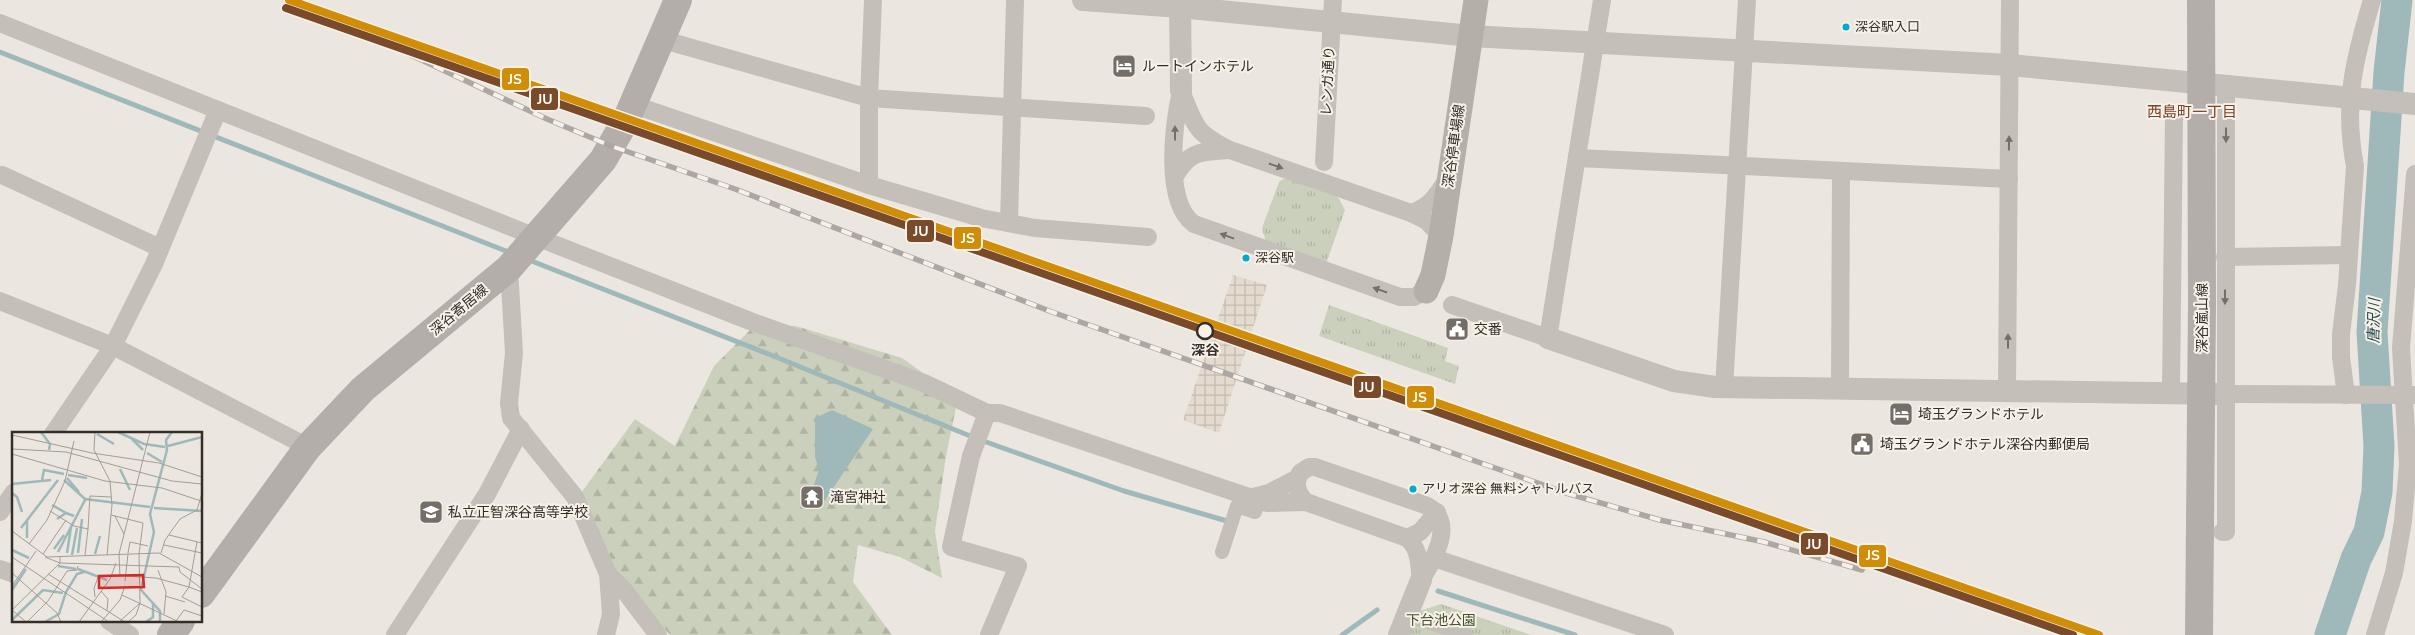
<svg xmlns="http://www.w3.org/2000/svg" width="2415" height="635" viewBox="0 0 2415 635" font-family="'Nunito Sans','Noto Sans JP',sans-serif">
  <defs>
    <pattern id="grass-tufts" width="24" height="20" patternUnits="userSpaceOnUse" patternTransform="scale(1.25)"><rect width="24" height="20" fill="#cbd0bc"/><path d="M3 7l-1-3M5 7V3M7 7l1-3M15 17l-1-3M17 17v-4M19 17l1-3" fill="none" stroke="#afb3a2"/></pattern>
    <pattern id="forest-firs" width="22" height="20" patternUnits="userSpaceOnUse" patternTransform="scale(1.25)"><rect width="22" height="20" fill="#cbd0bc"/><path d="M5 1l3.5 6h-7zM16 11l3.5 6h-7z" fill="#afb3a2"/></pattern>
    <pattern id="plaza-grid" width="8" height="8" patternUnits="userSpaceOnUse" patternTransform="scale(1.25)"><rect width="8" height="8" fill="#e4dbce"/><path d="M0 4h8M4 0v8" fill="none" stroke="#c4bcb1"/></pattern>
  </defs>
  <rect width="100%" height="100%" fill="#ebe7e0"/>
  <g fill="url(#grass-tufts)">
    <polygon points="1283,179 1289,179 1337,195 1345,210 1326,264 1266,242 1262,228 1279,182"/>
    <polygon points="1329,305 1448,348 1445,361 1459,366 1455,384 1319,336"/>
    <polygon points="1441,604 1531,635 1399,635 1407,615"/>
  </g>
  <polygon fill="url(#forest-firs)" points="755,325 796,326 902,358 958,398 946,456 935,531 942,578 900,557 858,545 853,582 892,635 670,635 610,565 581,493 635,419 675,446 714,366"/>
  <polygon fill="url(#plaza-grid)" points="1233,275 1267,285 1219,433 1183,420"/>
  <polygon fill="#9fb9ba" points="832,410 873,429 823,503 815,503 810,496 819,470 815,457 815,418"/>
  <g fill="none" stroke-linecap="round" stroke-linejoin="round">
    <g stroke="#9fb9ba" stroke-width="5">
      <polyline points="0,52 511,253"/>
      <polyline points="529,260 771,355 975,438 1124,491 1227,521"/>
      <polyline points="1438,591 1575,635"/>
      <polyline points="1342,635 1377,610"/>
    </g>
    <polyline stroke="#9fb9ba" stroke-width="31" points="2330,635 2356,559 2369,532 2377,492 2379,446 2372,332 2389,72 2397,0"/>
    <g stroke="#c4bfb9" stroke-width="14">
      <polyline points="1222,552 1237,506 1255,512 1257,507 1241,502"/>
      <polyline points="1407,615 1466,635"/>
    </g>
    <g stroke="#c4bfb9" stroke-width="18">
      <polyline points="873,0 869,98 869,185 981,218 1035,228 1148,237"/>
      <polyline points="0,23 536,237 750,321 924,383 987,413 1000,413 1267,503 1306,502"/>
      <polyline points="660,39 869,98 1146,116"/>
      <path d="M1181,91C1174,123 1163,202 1194,224L1400,297H1414L1426,291"/>
      <path d="M1181,91C1196,127 1194,132 1230,150L1411,213L1427,221L1441,236"/>
      <polyline points="643,108 869,185"/>
      <polyline points="1578,158 2009,179"/>
      <polyline points="1324,162 1333,0"/>
      <polyline points="2,175 160,248"/>
      <path d="M1175,176C1190,150 1201,152 1229,150"/>
      <path d="M1411,213C1429,207 1436,197 1446,181"/>
      <polyline points="1009,223 1015,0"/>
      <polyline points="2225,257 2349,255"/>
      <polyline points="509,268 514,353 509,403 511,418 575,497 608,574 611,614 606,635"/>
      <polyline points="0,301 113,346 308,447"/>
      <polyline points="1452,305 1548,338 1602,0"/>
      <polyline points="1724,388 1747,0"/>
      <polyline points="1840,389 1841,171"/>
      <polyline points="2007,390 2010,0"/>
      <polyline points="2171,393 2174,114"/>
      <polyline points="2225,394 2415,395"/>
      <path d="M2346,395L2341,357V334L2347,285L2355,166C2343,103 2354,60 2372,0"/>
      <polyline points="987,413 971,456 951,547 1018,566 989,635"/>
      <polyline points="53,434 113,346 154,264 218,110"/>
      <path d="M1309,467H1315L1425,505C1457,519 1435,558 1421,580C1419,565 1420,549 1407,538L1306,502C1297,493 1294,484 1300,473Z"/>
      <polyline points="1253,497 1269,493 1298,478"/>
      <polyline points="0,512 14,492"/>
      <polyline points="2222,532 2226,532 2226,86"/>
      <polyline points="1407,538 1420,532 1437,512"/>
      <polyline points="1434,558 1665,635"/>
      <polyline points="0,569 14,574"/>
      <polyline points="608,574 623,589 658,635"/>
      <polyline points="109,621 130,635"/>
      <polyline points="395,635 487,494 521,429"/>
      <polyline points="2375,635 2394,573 2403,521 2408,465 2401,348 2415,174"/>
    </g>
    <g stroke="#c4bfb9" stroke-width="22">
      <polyline points="1083,0 1180,7 1471,36 2010,65 2415,104"/>
      <polyline points="1180,0 1181,91"/>
      <polyline points="1548,338 1674,381 1715,387 2225,394"/>
      <polyline points="1399,635 1421,580"/>
    </g>
    <polyline stroke="#b5afaa" stroke-width="25" points="1426,291 1433,275 1441,236 1476,0"/>
    <g stroke="#b3aea9" stroke-width="28">
      <polyline points="2201,0 2202,304"/>
      <polyline points="201,594 308,447 363,389 509,268 603,160 627,118 678,0"/>
      <polyline points="171,635 181,621"/>
    </g>
    <g stroke="#aca7a3" stroke-width="5.5">
      <polyline id="rail" points="394,47 547,119 611,146 735,189 1052,312 1566,493 1660,520 1764,542 1862,570"/>
    </g>
    <use href="#rail" stroke="#f7f1e8" stroke-width="4" stroke-dasharray="11" stroke-linecap="butt"/>
    <polyline stroke="#b3aea9" stroke-width="28" points="2199,635 2202,304"/>
    <g stroke="#f7f1e8" stroke-width="11">
      <polyline id="rail-1" points="289,0 2099,635"/>
    </g>
    <g stroke="#f7f1e8" stroke-width="11">
      <polyline id="rail-2" points="286,8 2073,635"/>
    </g>
    <use href="#rail-1" stroke="#d08e08" stroke-width="8"/>
    <use href="#rail-2" stroke="#7a4b2a" stroke-width="8"/>
  </g>
  <defs><path id="oneway-solid" d="M-6-.8H1V-3.2L6.5 0L1 3.2V.8H-6Z" transform="scale(1.25)"/></defs>
  <g fill="#756f69">
    <use href="#oneway-solid" transform="translate(1175 133) rotate(-90)"/>
    <use href="#oneway-solid" transform="translate(2226 135) rotate(90)"/>
    <use href="#oneway-solid" transform="translate(2009 143) rotate(-89)"/>
    <use href="#oneway-solid" transform="translate(1276 166) rotate(19)"/>
    <use href="#oneway-solid" transform="translate(1227 236) rotate(-160)"/>
    <use href="#oneway-solid" transform="translate(1380 290) rotate(-161)"/>
    <use href="#oneway-solid" transform="translate(2225 297) rotate(90)"/>
    <use href="#oneway-solid" transform="translate(2008 341) rotate(-90)"/>
  </g>
  <defs>
    <g id="hotel-square" transform="scale(1.25)"><rect x="-9" y="-9" width="18" height="18" rx="4" fill="#746e68" stroke="#f7f1e8"/><path d="M-6-4.5h1.5V1H6V5H4.5V3h-9V5H-6ZM-4 0a1.8 1.8 0 1 1 3.6 0ZM.5 0V-2.5h3Q6-2.5 6 0Z" fill="#fff"/></g>
    <g id="civic-square" transform="scale(1.25)"><rect x="-9" y="-9" width="18" height="18" rx="4" fill="#746e68" stroke="#f7f1e8"/><path d="M-.6-6.5H3V-4.5H.6V-3L4-1V1h2V6H-6V1h2V-1L-.6-3ZM-1.2 2.5V6h2.4V2.5Z" fill="#fff"/></g>
    <g id="temple-square" transform="scale(1.25)"><rect x="-9" y="-9" width="18" height="18" rx="4" fill="#746e68" stroke="#f7f1e8"/><path d="M0-6L5-2H3V0L6.5 2.5H4V6H1.5V3h-3V6H-4V2.5H-6.5L-3 0V-2H-5Z" fill="#fff"/></g>
    <g id="school-square" transform="scale(1.25)"><rect x="-9" y="-9" width="18" height="18" rx="4" fill="#746e68" stroke="#f7f1e8"/><path d="M0-5L7-2L0 1L-7-2ZM-4 1L0 2.5L4 1V4Q0 6-4 4Z" fill="#fff"/></g>
  </defs>
  <g fill-rule="evenodd">
    <use href="#hotel-square" x="1124" y="66"/>
    <use href="#civic-square" x="1457" y="329"/>
    <use href="#hotel-square" x="1901" y="414"/>
    <use href="#civic-square" x="1862" y="444"/>
    <use href="#temple-square" x="812" y="497"/>
    <use href="#school-square" x="431" y="512"/>
  </g>
  <g fill="#00a9ce" stroke="#f7f1e8" stroke-width="2">
    <circle cx="1846" cy="27" r="4.5"/>
    <circle cx="1246" cy="258" r="4.5"/>
    <circle cx="1413" cy="489" r="4.5"/>
  </g>
  <circle fill="#f7f1e8" stroke="#342d28" stroke-width="2.5" cx="1205" cy="331" r="8"/>
  <g text-anchor="middle" dominant-baseline="central" stroke-width="4" stroke-linejoin="round" paint-order="stroke">
    <g font-size="13" fill="#342d28" stroke="#f7f1e8" text-anchor="start">
      <text x="1855" y="27">深谷駅入口</text>
      <text x="1255" y="258">深谷駅</text>
      <text x="1422" y="489">アリオ深谷 無料シャトルバス</text>
    </g>
    <g font-size="14" fill="#342d28" stroke="#f7f1e8" text-anchor="start">
      <text x="1142" y="66">ルートインホテル</text>
      <text x="1474" y="329">交番</text>
      <text x="1918" y="414">埼玉グランドホテル</text>
      <text x="1880" y="444">埼玉グランドホテル深谷内郵便局</text>
      <text x="830" y="497">滝宮神社</text>
      <text x="448" y="512">私立正智深谷高等学校</text>
    </g>
    <g font-size="14" fill="#342d28" stroke="#f7f1e8">
      <text transform="translate(1328 81) rotate(-87)">レンガ通り</text>
      <text transform="translate(1454 146) rotate(-82)">深谷停車場線</text>
      <text transform="translate(459 310) rotate(-40)">深谷寄居線</text>
      <text transform="translate(2202 318) rotate(-90)">深谷嵐山線</text>
    </g>
    <g font-size="14" font-weight="bold" fill="#342d28" stroke="#f7f1e8">
      <text x="1205" y="350">深谷</text>
    </g>
    <g font-size="14" fill="#41502e" stroke="#f7f1e8">
      <text x="1441" y="620">下台池公園</text>
    </g>
    <g font-size="15" fill="#7b4229" stroke="#f7f1e8">
      <text x="2192" y="112">西島町一丁目</text>
    </g>
    <g font-size="15" font-style="italic" fill="#224b52" stroke="#f7f1e8">
      <text transform="translate(2374 321) rotate(-89)">唐沢川</text>
    </g>
  </g>
  <g transform="translate(12 432)">
    <rect width="190" height="190" fill="#ebe7e0"/>
    <path fill="none" stroke="#9fb9ba" stroke-width="2.5" d="M29,0L38,12L37,18M106,0L132,12L153,15M85,2L102,12M120,7L131,18M156,14L190,5M135,21L150,30M108,37L118,58M56,43L75,46M55,46L67,60M30,48L32,38L52,42M52,48L73,67L138,75M0,52L39,48M0,61L5,65L10,80M40,73L54,81M142,76L190,79M45,87L54,81L62,84M15,89V106M9,96L46,48M42,117L52,103M0,118L17,126M46,120L73,68M55,121L59,95M66,121L70,87M83,122L88,104M60,123L65,96M46,134L64,137M66,137L95,148M0,158L14,137M0,188L31,158L51,161M33,190L47,182L54,160L65,142L72,140M134,190L141,185V170M148,190V179L129,158L142,100L138,82L155,18L154,8L160,0"/>
    <path fill="none" stroke="#a29d96" stroke-width="1" d="M83,0L82,18L98,49L100,73L95,123M0,3L80,21L147,31L190,45M0,17L54,20L160,49L190,52M0,22L93,49L150,56L189,69M38,79L62,94L76,97L73,123M99,83L131,91L127,122M103,84L112,102M76,97L78,64L99,65M0,99L35,125L147,121L190,145M157,103L190,111M17,112L35,88L53,49L62,9M152,113L190,121M116,121L118,110L136,114M149,121L153,108L168,87L185,78L190,61M31,122L54,88M0,125L97,190M33,125L48,131V125M146,138L154,160L152,182M0,141L45,181L49,190M36,142L113,190M99,143L144,146L177,155L185,110M108,145L107,122L138,0M113,149L116,122M0,154L24,119M89,159L96,167L95,179M190,160L177,155L170,165L190,175M110,163L167,190M153,164L173,170M83,165L82,156L87,143M0,178L14,190M0,178L48,131L167,135L168,140L190,157M164,189L172,178L190,184M15,190L36,169L55,139L65,138L66,134M67,190L98,147L104,131M89,190L108,168L113,154M107,190L127,172M116,190L124,183L128,171L127,122"/>
    <path fill="#d62828" fill-opacity="0.15" stroke="#d62828" stroke-width="2.5" d="M131,143L132,155L87,156V144Z"/>
    <rect width="190" height="190" fill="none" stroke="#342d28" stroke-width="2.5"/>
  </g>
  <g stroke="#f7f1e8" stroke-width="2">
    <rect x="501" y="67" width="29" height="24" rx="5" fill="#d08e08"/>
    <rect x="530" y="87" width="29" height="24" rx="5" fill="#7a4b2a"/>
    <rect x="906" y="219" width="29" height="24" rx="5" fill="#7a4b2a"/>
    <rect x="953" y="226" width="29" height="24" rx="5" fill="#d08e08"/>
    <rect x="1353" y="375" width="29" height="24" rx="5" fill="#7a4b2a"/>
    <rect x="1406" y="385" width="29" height="24" rx="5" fill="#d08e08"/>
    <rect x="1800" y="532" width="29" height="24" rx="5" fill="#7a4b2a"/>
    <rect x="1858" y="544" width="29" height="24" rx="5" fill="#d08e08"/>
  </g>
  <g font-size="14" text-anchor="middle" font-weight="bold" fill="#fff">
    <text x="515" y="84">JS</text>
    <text x="545" y="104">JU</text>
    <text x="921" y="236">JU</text>
    <text x="968" y="243">JS</text>
    <text x="1367" y="392">JU</text>
    <text x="1420" y="402">JS</text>
    <text x="1814" y="549">JU</text>
    <text x="1873" y="560">JS</text>
  </g>
</svg>
